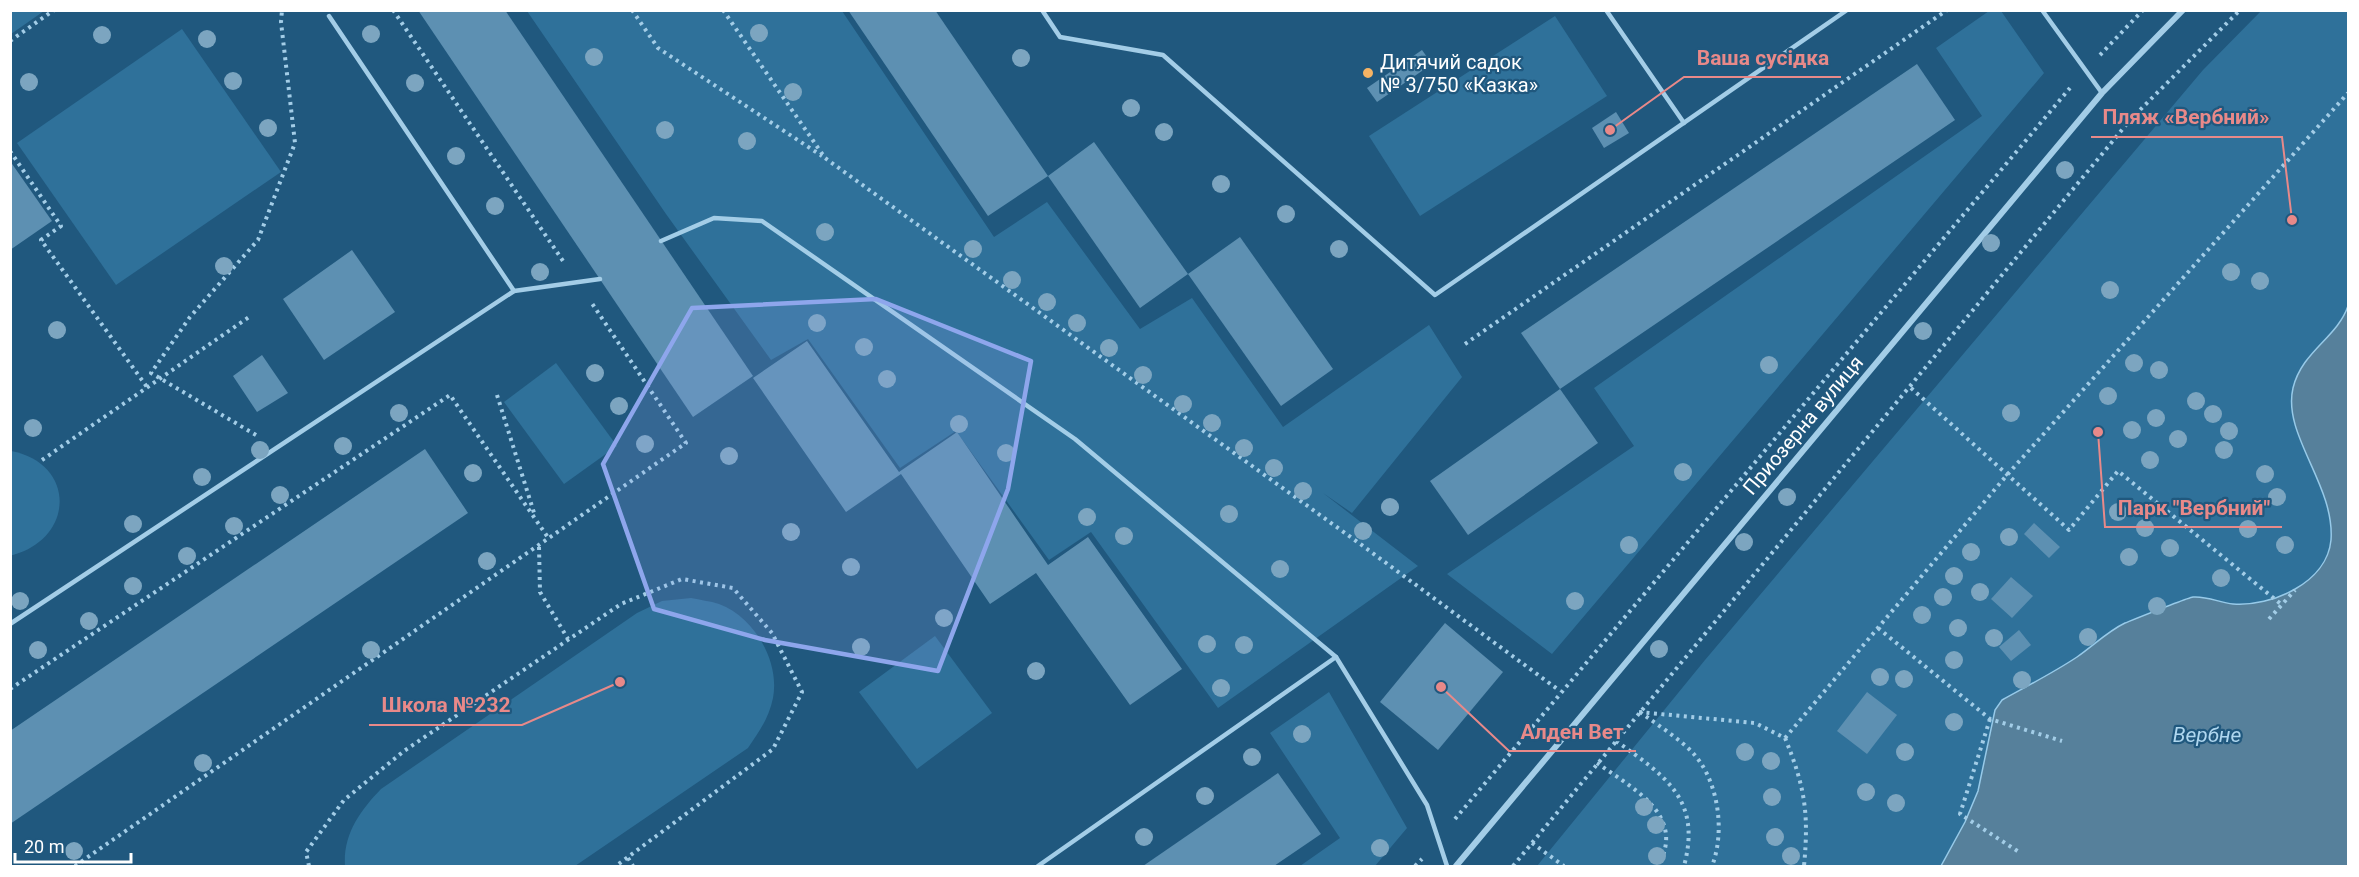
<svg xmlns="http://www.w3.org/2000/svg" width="2359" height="877" viewBox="0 0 2359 877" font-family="Roboto,sans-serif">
  <rect width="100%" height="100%" fill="#20587e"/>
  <g fill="#2f719a">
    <polygon points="11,10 44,10 44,11 11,34"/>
    <polygon points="527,11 842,11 994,237 1047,202 1140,329 1192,298 1283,427 1429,325 1462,377 1352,513 1323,493 1418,566 1218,708 1091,532 1049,560 956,431 900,468 808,339 771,360 666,214"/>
    <polygon points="1989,11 2001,11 2044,73 1552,654 1447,574 1634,446 1594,388 1982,116 1936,48"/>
    <path d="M2261,11H2348V306C2337,337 2302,350 2293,388C2282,435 2335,485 2331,540C2327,583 2271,607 2233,604C2220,603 2208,596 2193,597C2186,598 2135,619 2125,623C2108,631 2093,646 2077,657C2053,673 2027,686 2002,700L1995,711L1978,791L1965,822L1941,866H1537L1705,660L2203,70Z"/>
    <polygon points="1555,16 1607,96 1420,216 1369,136"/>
    <polygon points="182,29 281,172 116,285 17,143"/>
    <polygon points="556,363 617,446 564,484 504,402"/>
    <path d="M11,451C75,463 76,537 13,555H10Z"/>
    <path d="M691,598C700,600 710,601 719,604C754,617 780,661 773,698C769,718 759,732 748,748L575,866H345C343,834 360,811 381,789L637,613L662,601Z"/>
    <polygon points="935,636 992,713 917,769 859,692"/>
    <polygon points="1329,692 1407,828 1375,866 1300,866 1340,838 1270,733"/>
  </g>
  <path fill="#56809b" stroke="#97cae9" stroke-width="1.5" d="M2348,306V866H1941L1965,822L1978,791L1995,710L2002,700C2027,686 2053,673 2077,657C2093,646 2108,631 2125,623C2135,619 2187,598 2193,597C2208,596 2220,603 2233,604C2271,607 2327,583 2331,540C2335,485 2282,435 2293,388C2302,351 2337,338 2348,306Z"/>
  <g fill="#5d90b2">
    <polygon points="418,10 505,10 753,376 693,417"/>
    <polygon points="848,10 935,10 1048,176 988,216"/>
    <polygon points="1422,50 1432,64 1377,102 1367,88"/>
    <polygon points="1917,64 1955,120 1560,389 1521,333"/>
    <polygon points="1616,112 1629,133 1604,148 1592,128"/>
    <polygon points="1094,142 1188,274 1140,308 1048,176"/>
    <polygon points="10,161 52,221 10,250"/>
    <polygon points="1240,237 1333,369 1281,406 1188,274"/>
    <polygon points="352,250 395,312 324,360 283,299"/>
    <polygon points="807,341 899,472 957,432 1048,565 1088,537 1182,669 1130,705 1036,573 990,604 901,474 846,512 753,378"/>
    <polygon points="262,355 288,393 257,412 233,376"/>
    <polygon points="1560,389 1598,443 1468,535 1430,481"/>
    <polygon points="425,449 468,513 10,824 10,731"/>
    <polygon points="2034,523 2060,547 2049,558 2024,534"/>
    <polygon points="2011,577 2033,596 2012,618 1991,599"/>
    <polygon points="1445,623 1503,672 1438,750 1380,702"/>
    <polygon points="2019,630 2031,645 2011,661 1999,647"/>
    <polygon points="1867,692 1897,715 1867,754 1837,731"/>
    <polygon points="1278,773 1321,834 1274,866 1143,866"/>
  </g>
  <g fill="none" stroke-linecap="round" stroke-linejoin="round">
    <g stroke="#a3cde7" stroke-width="4" stroke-dasharray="3 4.5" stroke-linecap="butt">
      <polyline points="393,10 563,261"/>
      <polyline points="632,10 658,48 822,156"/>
      <polyline points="723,10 825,158 1363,546 1560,691"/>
      <polyline points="10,41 54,10"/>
      <polyline points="2100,55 2143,10"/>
      <polyline points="10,151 61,226 41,240 147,387"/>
      <polyline points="1465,344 1947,10"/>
      <polyline points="1911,388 2069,530 2118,471 2282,605"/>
      <polyline points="497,395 535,516"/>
      <polyline points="256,435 151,373 190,317 258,240 295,143 281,22 282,10"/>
      <polyline points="42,460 249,317"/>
      <polyline points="539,547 540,592 568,639"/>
      <polyline points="2269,619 2295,590"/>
      <polyline points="1878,628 1990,719 2062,741"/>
      <polyline points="10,689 450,395 549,539"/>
      <path d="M1639,712L1755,723L1785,738C1805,787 1809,813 1804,866"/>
      <path d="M1640,712C1656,724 1674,735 1689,749C1718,776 1726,830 1712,866"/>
      <polyline points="1990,719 1960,814 2019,852"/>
      <polyline points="1785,738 2007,475 2348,93"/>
      <path d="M1616,741C1665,776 1702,799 1684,866"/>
      <path d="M1597,763C1632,788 1687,815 1658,866"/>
      <polyline points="1455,819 2070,88"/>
      <polyline points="1532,843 1564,866"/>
      <polyline points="628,858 633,866"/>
      <polyline points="75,866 686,443 591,302"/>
      <polyline points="309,866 306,852 344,800 404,751 621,604 682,579 733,588 772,633 802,692 773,749 616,866"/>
      <polyline points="1415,866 1422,859"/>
      <polyline points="1513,866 2131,119 2240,10"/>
    </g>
    <g stroke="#a3cde7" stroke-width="4.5">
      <polyline points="1042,10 1060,37 1163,55 1435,295 1847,10"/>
      <polyline points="1606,10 1684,123"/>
      <polyline points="2042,10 2102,93"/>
      <polyline points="329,16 514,291"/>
      <polyline points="661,241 714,218 762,221 1075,439 1336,657 1427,805 1447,866"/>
      <polyline points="10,624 514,291 600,279"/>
      <polyline points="1038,866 1336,657"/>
    </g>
    <polyline stroke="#a3cde7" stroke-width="6" points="1456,866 2102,93 2183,10"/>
  </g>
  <g fill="#7ca5c0">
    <circle cx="759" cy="33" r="9"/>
    <circle cx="371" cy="34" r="9"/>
    <circle cx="102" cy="35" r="9"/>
    <circle cx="207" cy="39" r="9"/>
    <circle cx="594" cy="57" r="9"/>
    <circle cx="1021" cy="58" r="9"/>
    <circle cx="233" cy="81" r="9"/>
    <circle cx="29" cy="82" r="9"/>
    <circle cx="415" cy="83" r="9"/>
    <circle cx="793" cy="92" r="9"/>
    <circle cx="1131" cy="108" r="9"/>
    <circle cx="268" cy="128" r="9"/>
    <circle cx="665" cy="130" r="9"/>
    <circle cx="1164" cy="132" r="9"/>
    <circle cx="747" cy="141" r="9"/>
    <circle cx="456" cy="156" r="9"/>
    <circle cx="2065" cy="170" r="9"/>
    <circle cx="1221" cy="184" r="9"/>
    <circle cx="495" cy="206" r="9"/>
    <circle cx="1286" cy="214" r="9"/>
    <circle cx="825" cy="232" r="9"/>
    <circle cx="1991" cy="243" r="9"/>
    <circle cx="973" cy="249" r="9"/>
    <circle cx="1339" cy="249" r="9"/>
    <circle cx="224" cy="266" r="9"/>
    <circle cx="540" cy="272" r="9"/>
    <circle cx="2231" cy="272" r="9"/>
    <circle cx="1012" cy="280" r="9"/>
    <circle cx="2260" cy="281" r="9"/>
    <circle cx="2110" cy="290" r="9"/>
    <circle cx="1047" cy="302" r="9"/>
    <circle cx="817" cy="323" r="9"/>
    <circle cx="1077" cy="323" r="9"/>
    <circle cx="57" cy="330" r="9"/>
    <circle cx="1923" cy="331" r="9"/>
    <circle cx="864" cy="347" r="9"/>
    <circle cx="1109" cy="348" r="9"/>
    <circle cx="2134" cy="363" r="9"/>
    <circle cx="1769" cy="365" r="9"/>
    <circle cx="2159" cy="370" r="9"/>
    <circle cx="595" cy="373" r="9"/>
    <circle cx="1143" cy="375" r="9"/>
    <circle cx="887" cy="379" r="9"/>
    <circle cx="2108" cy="396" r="9"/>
    <circle cx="2196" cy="401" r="9"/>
    <circle cx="1183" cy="404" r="9"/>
    <circle cx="619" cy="406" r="9"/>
    <circle cx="399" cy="413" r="9"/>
    <circle cx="2011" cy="413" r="9"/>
    <circle cx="2213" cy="414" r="9"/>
    <circle cx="2156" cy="418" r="9"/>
    <circle cx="1212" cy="423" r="9"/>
    <circle cx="959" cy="424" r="9"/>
    <circle cx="33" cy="428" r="9"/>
    <circle cx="2132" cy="430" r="9"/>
    <circle cx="2229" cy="431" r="9"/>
    <circle cx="2178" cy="439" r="9"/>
    <circle cx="645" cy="444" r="9"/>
    <circle cx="343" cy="446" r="9"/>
    <circle cx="1244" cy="448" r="9"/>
    <circle cx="260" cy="450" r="9"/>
    <circle cx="2224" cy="450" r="9"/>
    <circle cx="1006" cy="453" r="9"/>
    <circle cx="729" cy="456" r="9"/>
    <circle cx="2150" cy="460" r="9"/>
    <circle cx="1274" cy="468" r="9"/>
    <circle cx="1683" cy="472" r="9"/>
    <circle cx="473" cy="473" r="9"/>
    <circle cx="2265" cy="474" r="9"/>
    <circle cx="202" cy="477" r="9"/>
    <circle cx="1303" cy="491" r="9"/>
    <circle cx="280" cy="495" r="9"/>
    <circle cx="1787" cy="497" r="9"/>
    <circle cx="2277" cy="497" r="9"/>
    <circle cx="1390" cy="507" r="9"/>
    <circle cx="2118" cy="512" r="9"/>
    <circle cx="1229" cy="514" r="9"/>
    <circle cx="1087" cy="517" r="9"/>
    <circle cx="133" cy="524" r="9"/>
    <circle cx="234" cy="526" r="9"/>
    <circle cx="2145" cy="528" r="9"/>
    <circle cx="2248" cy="529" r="9"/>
    <circle cx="1363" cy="531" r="9"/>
    <circle cx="791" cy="532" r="9"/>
    <circle cx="1124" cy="536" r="9"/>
    <circle cx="2009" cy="537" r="9"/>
    <circle cx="1744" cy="542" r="9"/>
    <circle cx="1629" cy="545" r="9"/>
    <circle cx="2285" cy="545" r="9"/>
    <circle cx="2170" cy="548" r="9"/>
    <circle cx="1971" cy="552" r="9"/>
    <circle cx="187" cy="556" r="9"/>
    <circle cx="2129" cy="557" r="9"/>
    <circle cx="487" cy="561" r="9"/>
    <circle cx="851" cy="567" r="9"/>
    <circle cx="1280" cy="569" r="9"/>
    <circle cx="1954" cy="576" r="9"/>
    <circle cx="2221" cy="578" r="9"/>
    <circle cx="133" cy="586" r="9"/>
    <circle cx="1980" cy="592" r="9"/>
    <circle cx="1943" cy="597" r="9"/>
    <circle cx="20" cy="601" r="9"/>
    <circle cx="1575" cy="601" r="9"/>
    <circle cx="2157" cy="606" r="9"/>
    <circle cx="1922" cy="615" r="9"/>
    <circle cx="944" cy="618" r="9"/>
    <circle cx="89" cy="621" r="9"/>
    <circle cx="1958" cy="628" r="9"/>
    <circle cx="2088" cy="637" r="9"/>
    <circle cx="1994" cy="638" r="9"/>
    <circle cx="1207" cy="644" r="9"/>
    <circle cx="1244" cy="645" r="9"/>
    <circle cx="861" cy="647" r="9"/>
    <circle cx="1659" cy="649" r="9"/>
    <circle cx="38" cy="650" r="9"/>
    <circle cx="371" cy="650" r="9"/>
    <circle cx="1954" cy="660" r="9"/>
    <circle cx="1036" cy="671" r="9"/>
    <circle cx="1880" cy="677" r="9"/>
    <circle cx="1904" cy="679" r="9"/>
    <circle cx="2022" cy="680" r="9"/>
    <circle cx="1221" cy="688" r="9"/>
    <circle cx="1954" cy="722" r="9"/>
    <circle cx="1302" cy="734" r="9"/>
    <circle cx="1745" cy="752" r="9"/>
    <circle cx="1905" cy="752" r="9"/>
    <circle cx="1252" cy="757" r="9"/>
    <circle cx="1771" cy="761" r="9"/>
    <circle cx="203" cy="763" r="9"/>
    <circle cx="1866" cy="792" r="9"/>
    <circle cx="1205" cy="796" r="9"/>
    <circle cx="1772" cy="797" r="9"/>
    <circle cx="1896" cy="803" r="9"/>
    <circle cx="1644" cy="807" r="9"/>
    <circle cx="1656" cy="825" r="9"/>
    <circle cx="1144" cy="837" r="9"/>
    <circle cx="1775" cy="837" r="9"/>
    <circle cx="1380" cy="848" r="9"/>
    <circle cx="74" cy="851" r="9"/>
    <circle cx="1657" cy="856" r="9"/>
    <circle cx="1791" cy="856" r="9"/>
  </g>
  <path fill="#8ea6ec" fill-opacity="0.2" stroke="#8ea6ec" stroke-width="4.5" stroke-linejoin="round" d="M876,299L1031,361L1008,489L938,671L765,640L654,609L603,464L692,308Z"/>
  <circle fill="#f5b364" stroke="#20587e" stroke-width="2" cx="1368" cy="73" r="6"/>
  <g text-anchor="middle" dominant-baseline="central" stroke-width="4.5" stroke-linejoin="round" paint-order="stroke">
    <g font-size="20" fill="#fff" stroke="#20587e" text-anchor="start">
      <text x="1380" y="62">Дитячий садок<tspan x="1380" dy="23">№ 3/750 «Казка»</tspan></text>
    </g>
    <g font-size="20" fill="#fff" stroke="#20587e">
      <text transform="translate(1803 425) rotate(-50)">Приозерна вулиця</text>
    </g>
    <g font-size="21" font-style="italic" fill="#afd7ef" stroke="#20587e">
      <text x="2207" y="735">Вербне</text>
    </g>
  </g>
  <path fill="none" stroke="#e88989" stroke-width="2" d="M1610 130L1684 77H1841M2292 220L2282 137H2091M2098 432L2105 527H2282M620 682L522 725H369M1441 687L1509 751H1636"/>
  <g fill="#e88989" stroke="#20587e" stroke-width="2">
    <circle cx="1610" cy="130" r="6"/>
    <circle cx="2292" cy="220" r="6"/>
    <circle cx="2098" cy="432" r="6"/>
    <circle cx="620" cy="682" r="6"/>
    <circle cx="1441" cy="687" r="6"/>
  </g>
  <g font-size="21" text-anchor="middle" font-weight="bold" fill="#e88989" stroke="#20587e" stroke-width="4.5" stroke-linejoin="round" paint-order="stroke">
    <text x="1763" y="65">Ваша сусідка</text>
    <text x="2186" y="124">Пляж «Вербний»</text>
    <text x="2194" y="515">Парк "Вербний"</text>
    <text x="446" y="712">Школа №232</text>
    <text x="1572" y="739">Алден Вет</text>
  </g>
  <rect width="2359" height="877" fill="none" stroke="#ffffff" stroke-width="24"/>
  <path d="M15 853v9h116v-9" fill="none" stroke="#ffffff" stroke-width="3"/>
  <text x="24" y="853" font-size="18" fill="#ffffff" stroke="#20587e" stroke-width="4.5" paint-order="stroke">20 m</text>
</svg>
